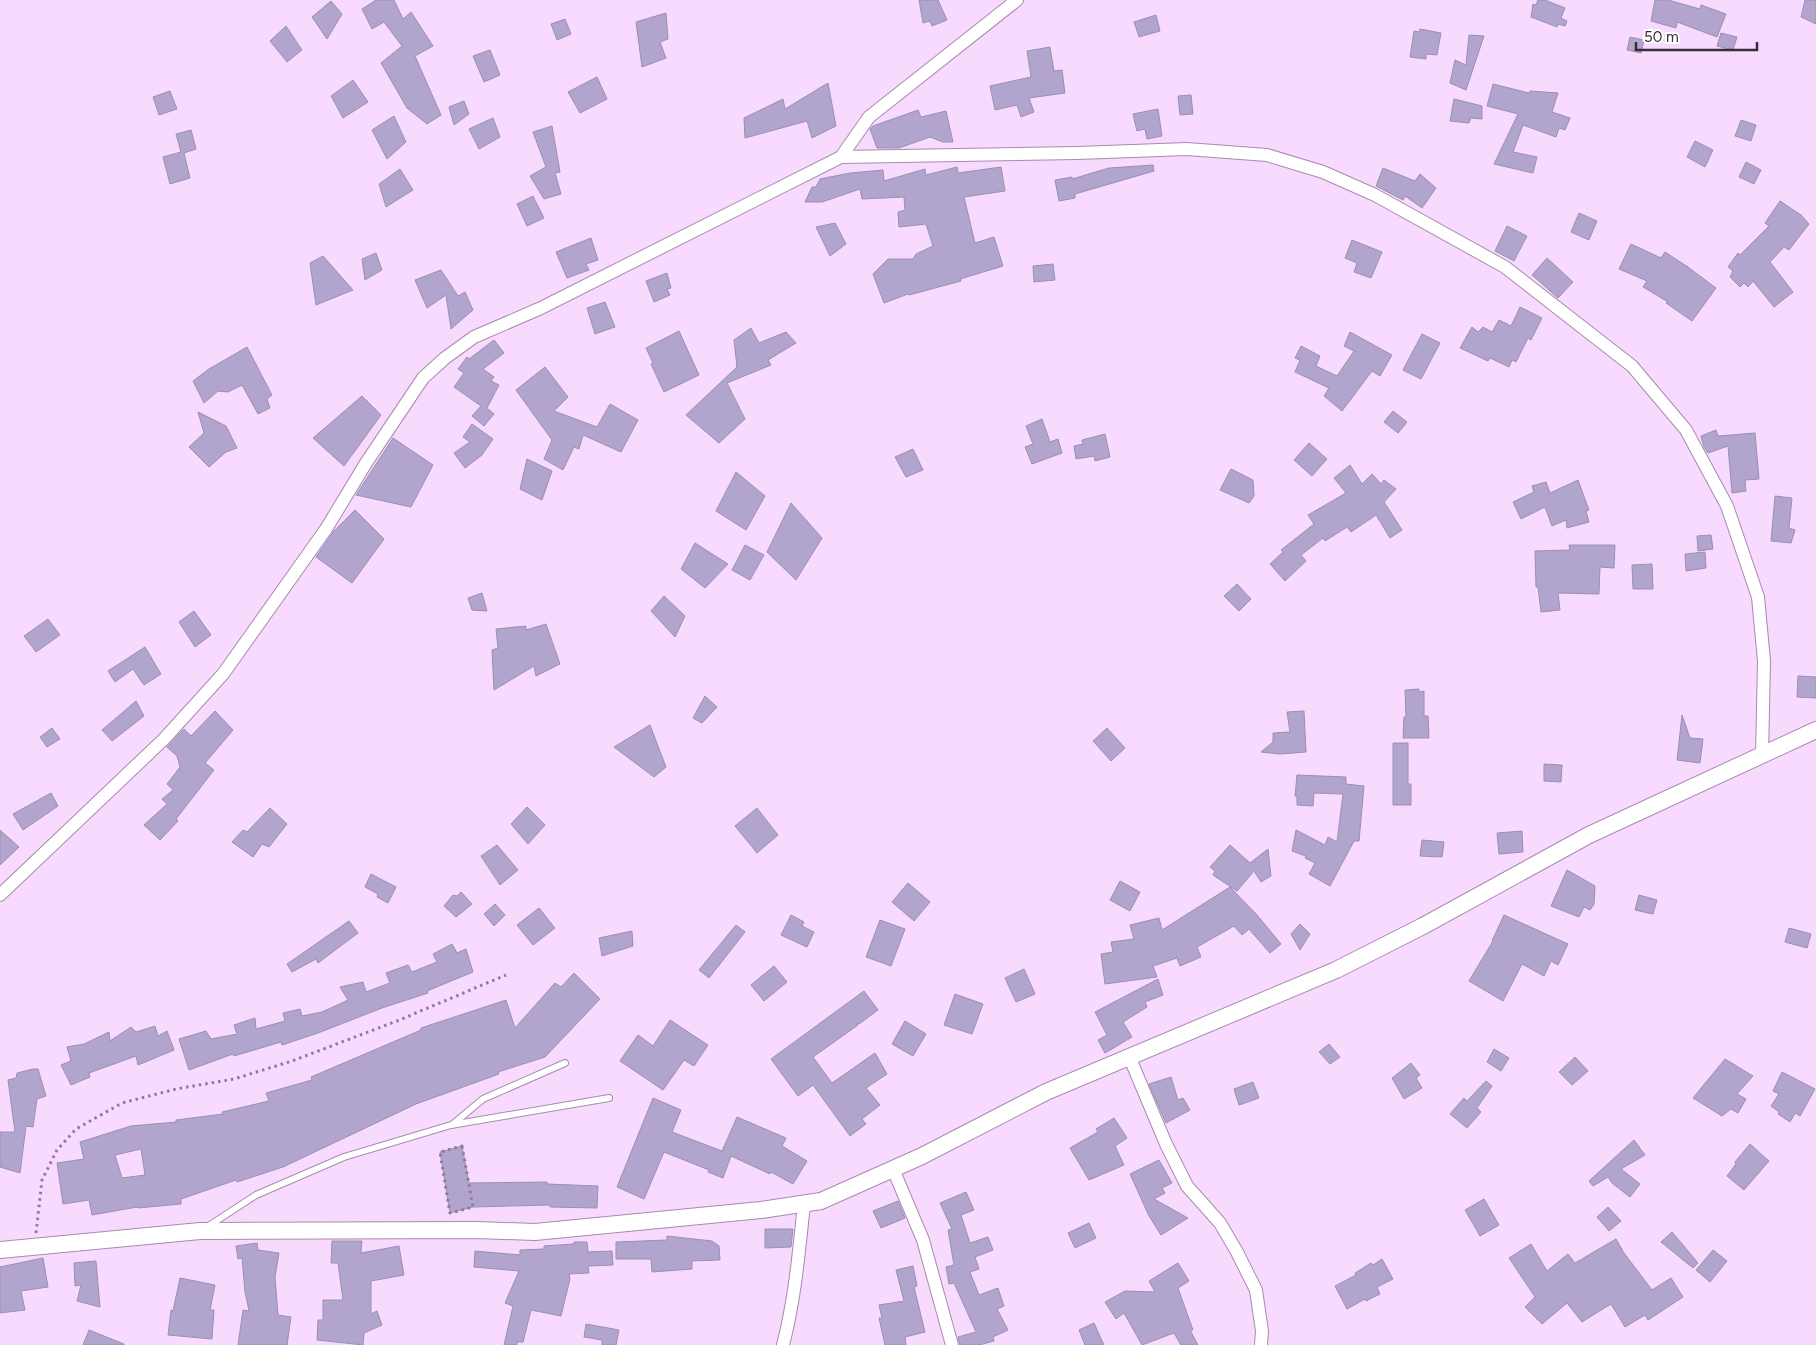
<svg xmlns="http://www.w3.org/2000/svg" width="1816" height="1345" viewBox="0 0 1816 1345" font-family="Figtree,sans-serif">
  <rect width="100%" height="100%" fill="#f8daff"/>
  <g fill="#b2a5cd" stroke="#9b8eb5" fill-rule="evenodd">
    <polygon points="376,0 394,0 403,19 411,12 433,46 415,56 441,115 427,124 407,108 381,63 402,46 384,22 372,29 362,9"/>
    <polygon points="919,0 938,0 947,20 932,26 930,21 923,23"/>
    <polygon points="1538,0 1545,0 1565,8 1561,18 1567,21 1565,26 1558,24 1557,27 1531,17 1533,4 1536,5"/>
    <polygon points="1655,0 1668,0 1700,9 1701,5 1726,14 1717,37 1677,22 1676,28 1651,21"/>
    <polygon points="1805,0 1816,0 1816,24 1801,17"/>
    <polygon points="331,1 342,14 327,39 312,17"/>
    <polygon points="666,13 668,39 660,42 666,58 642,67 636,22"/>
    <polygon points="1156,15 1160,31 1139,37 1134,22"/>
    <polygon points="565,19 571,34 557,40 551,24"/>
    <polygon points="286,26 302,50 287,62 270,41"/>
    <polygon points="1420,29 1441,33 1437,55 1426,54 1426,59 1410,57 1414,31 1419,32"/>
    <polygon points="1721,33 1737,37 1733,50 1717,46"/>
    <polygon points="1469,35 1484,36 1466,90 1450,83 1455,60 1466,65"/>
    <polygon points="1630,37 1644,40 1641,53 1627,50"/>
    <polygon points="1050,47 1054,71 1062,70 1065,93 1029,98 1034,112 1021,117 1017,105 995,110 990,86 1031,77 1027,51"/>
    <polygon points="490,50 500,75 484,82 473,56"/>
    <polygon points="597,77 607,99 580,113 568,92"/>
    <polygon points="353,80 368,102 343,118 331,96"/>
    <polygon points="828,83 836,126 812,138 807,121 745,138 744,118 783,99 785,109"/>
    <polygon points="1493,84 1529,93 1530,91 1558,93 1552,112 1570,118 1565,130 1559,128 1556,137 1523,125 1513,152 1537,157 1533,173 1494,164 1518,114 1487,106"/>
    <polygon points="170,91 177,109 159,115 153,97"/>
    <polygon points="1191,95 1193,114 1180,115 1178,96"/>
    <polygon points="1454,99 1482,106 1482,119 1471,118 1469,123 1450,121"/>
    <polygon points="464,101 469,114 454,125 449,107"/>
    <polygon points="1158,109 1162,136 1147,139 1145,129 1137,131 1133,114"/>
    <polygon points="918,110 921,117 946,111 953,142 943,142 930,137 899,148 877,148 870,129 873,126"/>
    <polygon points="394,116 406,142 387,159 372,130"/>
    <polygon points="493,118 500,137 479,149 469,129"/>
    <polygon points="1741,120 1756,125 1751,141 1735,136"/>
    <polygon points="552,126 560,172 555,173 561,194 544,199 530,176 546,167 533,132"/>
    <polygon points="191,130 196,149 184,153 190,178 170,184 163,157 181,152 176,134"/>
    <polygon points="1695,141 1713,150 1705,167 1687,157"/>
    <polygon points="1746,162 1761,170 1754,184 1739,177"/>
    <polygon points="1153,165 1154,171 1075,194 1075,198 1059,201 1055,180 1072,177 1072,179 1109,168"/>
    <polygon points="957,167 958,173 1001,167 1005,191 964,197 975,243 994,237 1003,266 960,279 961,281 909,295 908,294 884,303 873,274 888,259 913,259 916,254 933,246 926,224 899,227 898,212 905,210 904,197 862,199 860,189 822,202 805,202 812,187 816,187 820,179 850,173 883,170 884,181 925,169 926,175"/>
    <polygon points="1383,168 1415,181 1420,174 1436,188 1422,208 1405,196 1403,200 1376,186"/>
    <polygon points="400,169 413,190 386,207 379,184"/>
    <polygon points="533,196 544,218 527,226 517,204"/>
    <polygon points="1780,201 1801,215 1809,224 1789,250 1784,247 1770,262 1793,292 1774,307 1753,281 1748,287 1744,283 1740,287 1730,277 1733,271 1728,267 1738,253 1740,255 1769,226 1765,223"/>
    <polygon points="1579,213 1597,221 1589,240 1571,232"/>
    <polygon points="835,223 846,244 830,256 816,227"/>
    <polygon points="1507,226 1527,236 1514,261 1495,251"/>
    <polygon points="591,238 598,260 586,264 589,270 567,278 556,252"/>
    <polygon points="1352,240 1382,252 1371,278 1354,272 1357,263 1345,258"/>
    <polygon points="1631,244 1661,258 1665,252 1688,267 1716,288 1692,321 1666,303 1668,302 1643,287 1647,281 1619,269"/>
    <polygon points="376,253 382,270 365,280 362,259"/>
    <polygon points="323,256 353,290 316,305 310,263"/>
    <polygon points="1547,258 1573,282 1558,298 1532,275"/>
    <polygon points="1053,264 1055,280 1034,282 1033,266"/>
    <polygon points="441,270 458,296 465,292 473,310 451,329 446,295 427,308 415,280"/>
    <polygon points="667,273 671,288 667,289 670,295 654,302 646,281"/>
    <polygon points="605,302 615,327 595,334 587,308"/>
    <polygon points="1520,307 1542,318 1531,340 1528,338 1516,362 1512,360 1509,367 1490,358 1488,361 1460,348 1472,327 1478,332 1483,327 1492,332 1499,320 1511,326"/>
    <polygon points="751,328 759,343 786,332 796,343 768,360 771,365 727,383 745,419 719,443 686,415 737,367 734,340"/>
    <polygon points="679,331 699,375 664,392 651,364 653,363 646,348"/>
    <polygon points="1350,332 1392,355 1380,376 1372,371 1342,411 1324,396 1329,388 1295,372 1300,360 1295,358 1301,346 1320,356 1316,366 1337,376 1354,351 1344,346"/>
    <polygon points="1422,334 1440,343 1421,379 1403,370"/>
    <polygon points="494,340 504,353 483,369 494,377 491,381 499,385 487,408 494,414 484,426 472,416 481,406 454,387 464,373 458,369 467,357 469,359"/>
    <polygon points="247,347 272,395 267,399 270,408 258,414 242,385 228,392 218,391 204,403 193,381 209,369"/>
    <polygon points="545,367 568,397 554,411 597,427 610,404 638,420 621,452 583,435 579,449 574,447 563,470 544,459 552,440 516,390"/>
    <polygon points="362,396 381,415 344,466 313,438"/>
    <polygon points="1393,411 1407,422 1398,433 1384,422"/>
    <polygon points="198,412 226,426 237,448 226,452 209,467 189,447 204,433"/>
    <polygon points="1042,419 1050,442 1058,439 1062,453 1032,464 1025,447 1033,444 1026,426"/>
    <polygon points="472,424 493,439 482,455 465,468 454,453 470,442 463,437"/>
    <polygon points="1716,430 1718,436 1755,433 1759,479 1745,480 1746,491 1732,493 1728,446 1708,453 1704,447 1701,436"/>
    <polygon points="1105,434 1110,457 1095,461 1094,456 1076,459 1074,446 1083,444 1082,440"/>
    <polygon points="393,438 433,465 411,507 356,495"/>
    <polygon points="1309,443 1327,459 1312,476 1294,460"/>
    <polygon points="913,449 923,470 906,477 895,457"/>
    <polygon points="527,459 552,471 542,500 520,489"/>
    <polygon points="1350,465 1362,484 1372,474 1381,484 1384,480 1396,489 1384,502 1402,530 1390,538 1376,515 1351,532 1347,527 1325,541 1323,538 1301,555 1306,561 1285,581 1270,564 1283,552 1281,550 1314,524 1308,515 1346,493 1334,478"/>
    <polygon points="1231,469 1253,480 1254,496 1249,503 1220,490"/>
    <polygon points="736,472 765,496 746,530 716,511"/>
    <polygon points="1578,480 1589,510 1586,511 1589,522 1567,528 1566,520 1552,526 1545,507 1521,519 1513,502 1534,492 1532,486 1546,482 1550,493"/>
    <polygon points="1775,496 1792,498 1789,528 1795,530 1791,543 1771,541"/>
    <polygon points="791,503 822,538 796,580 767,552"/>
    <polygon points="355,510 384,539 352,583 316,557 334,531"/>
    <polygon points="1711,535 1713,549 1698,551 1697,536"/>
    <polygon points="695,543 728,564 705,588 681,569"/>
    <polygon points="745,545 764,555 750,580 732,570"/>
    <polygon points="1569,545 1615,545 1614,568 1600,567 1599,594 1558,593 1560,610 1541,612 1538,587 1536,587 1535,551 1570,550"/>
    <polygon points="1705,552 1706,568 1686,571 1685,554"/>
    <polygon points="1652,564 1653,589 1633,589 1632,565"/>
    <polygon points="1237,584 1251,599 1239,611 1224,596"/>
    <polygon points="482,593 487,611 472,610 468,598"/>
    <polygon points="664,596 685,616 675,637 651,611"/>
    <polygon points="194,611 211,635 195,647 179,622"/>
    <polygon points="48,619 60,635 36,652 24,636"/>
    <polygon points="546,624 560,664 536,676 534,666 494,690 492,650 498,648 496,629 526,626 526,630"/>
    <polygon points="145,647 161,674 144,685 133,669 115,682 108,671"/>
    <polygon points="1798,676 1816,677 1816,698 1797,697"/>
    <polygon points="1419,689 1419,692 1424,691 1424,716 1428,716 1429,738 1403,738 1404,717 1406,717 1405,690"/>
    <polygon points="705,696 717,707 702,723 693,718"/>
    <polygon points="136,701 144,716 112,741 102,730"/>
    <polygon points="215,711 233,730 205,763 214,770 176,819 178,821 160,840 144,825 167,804 162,799 173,790 167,784 180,767 177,756 167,747 184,729 191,736"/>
    <polygon points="1304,711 1306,752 1280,754 1261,752 1273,742 1273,733 1290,732 1287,712"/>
    <polygon points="1682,715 1690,738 1703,739 1700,763 1677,760"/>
    <polygon points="650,725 666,767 654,777 614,747"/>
    <polygon points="52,728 60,739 47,747 40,737"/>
    <polygon points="1107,728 1125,748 1111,761 1093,741"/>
    <polygon points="1393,743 1408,743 1408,784 1411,784 1411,805 1393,805"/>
    <polygon points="1544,764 1562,765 1561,782 1544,781"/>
    <polygon points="1297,775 1346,777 1346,784 1364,786 1359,841 1354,841 1330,886 1309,874 1315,863 1305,858 1306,856 1292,851 1296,830 1325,845 1328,837 1337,842 1343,794 1314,793 1313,806 1297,805 1297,796 1295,796"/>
    <polygon points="51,793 58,806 23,830 13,814"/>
    <polygon points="527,807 545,825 528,844 511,824"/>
    <polygon points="270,808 287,824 269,847 262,844 253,857 232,842 243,830 247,832"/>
    <polygon points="757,808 778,835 757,853 735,826"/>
    <polygon points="0,830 19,847 0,865"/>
    <polygon points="1522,831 1523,852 1499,854 1497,833"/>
    <polygon points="1422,840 1444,842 1442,857 1420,856"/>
    <polygon points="497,845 518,870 500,885 481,856"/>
    <polygon points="1230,845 1250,863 1268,849 1271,876 1261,882 1254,871 1237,891 1213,875 1215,871 1210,867"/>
    <polygon points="1567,870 1595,886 1594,904 1590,910 1584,907 1579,917 1551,906"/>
    <polygon points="371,874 396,887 388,903 377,897 378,894 365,887"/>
    <polygon points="1120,881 1140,892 1130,911 1110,900"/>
    <polygon points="908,883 930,902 914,921 892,902"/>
    <polygon points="1230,887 1257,915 1281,944 1270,953 1249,929 1242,935 1234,926 1197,947 1201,957 1180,966 1177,958 1153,966 1157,977 1105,984 1101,954 1113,952 1111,942 1134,939 1130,925 1159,918 1162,930"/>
    <polygon points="461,892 472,904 456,917 444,906 453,895 457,896"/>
    <polygon points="1639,895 1657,900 1653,914 1635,910"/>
    <polygon points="495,904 505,915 494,926 484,914"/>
    <polygon points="539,908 555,928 533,945 517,925"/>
    <polygon points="791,915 804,922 802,926 814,932 807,947 781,935"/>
    <polygon points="1504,915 1568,944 1558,965 1551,961 1544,976 1522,964 1503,1001 1469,981 1493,941 1492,941"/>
    <polygon points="880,920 905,929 891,966 866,957"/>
    <polygon points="349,921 358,933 318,963 316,959 292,972 287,964"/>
    <polygon points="1300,924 1310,934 1300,950 1291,934"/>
    <polygon points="736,925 745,932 709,978 699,970"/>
    <polygon points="1789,928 1811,934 1807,948 1785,942"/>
    <polygon points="632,931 633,946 602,956 599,938"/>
    <polygon points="452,944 457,953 466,949 473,972 427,991 428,993 382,1008 318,1033 282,1045 281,1042 234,1056 233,1054 189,1070 179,1039 206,1031 211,1039 237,1034 234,1025 255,1018 256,1029 285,1021 283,1013 300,1009 302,1016 322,1012 348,1000 340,987 363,982 366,992 390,983 386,973 408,965 412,972 437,962 433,954"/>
    <polygon points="774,966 787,982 764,1001 751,985"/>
    <polygon points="1024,969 1035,994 1016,1002 1005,978"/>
    <path d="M574,973L600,999L545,1057L498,1072L499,1074L416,1104L283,1167L237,1182L236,1180L181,1199V1204L138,1208L137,1207L92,1215L89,1200L63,1204L57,1163L84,1159L80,1142L131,1126L176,1122V1120L223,1114L222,1112L269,1101L266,1093L312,1080L311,1077L421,1030V1028L506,1000L515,1028L555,983L561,987ZM141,1149L145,1175L122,1178L115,1155Z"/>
    <polygon points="1158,979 1163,995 1145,1002 1147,1007 1123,1022 1132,1037 1105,1053 1098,1040 1107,1035 1095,1012"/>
    <polygon points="864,991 878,1010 859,1024 857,1023 858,1025 813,1057 832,1083 875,1053 887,1074 866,1088 880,1105 862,1119 866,1124 850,1136 813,1085 798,1096 771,1059"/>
    <polygon points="955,994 983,1004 972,1034 944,1025"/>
    <polygon points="670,1020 708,1045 694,1066 684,1060 663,1090 620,1061 638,1035 653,1046"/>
    <polygon points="905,1021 926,1034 913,1056 892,1044"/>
    <polygon points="155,1026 158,1036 167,1031 174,1050 138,1065 136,1056 89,1073 90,1077 71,1085 61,1065 71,1061 67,1047 84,1044 109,1032 110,1041 131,1027 136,1032"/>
    <polygon points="1329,1044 1340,1057 1330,1064 1319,1052"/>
    <polygon points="1494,1049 1509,1058 1501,1071 1487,1062"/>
    <polygon points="1575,1057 1588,1071 1572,1085 1559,1072"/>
    <polygon points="1725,1059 1753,1076 1737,1094 1746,1099 1738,1113 1731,1109 1722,1116 1693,1098"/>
    <polygon points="1411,1063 1420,1075 1416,1078 1422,1088 1404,1099 1392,1078"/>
    <polygon points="33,1069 38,1069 46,1096 37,1099 33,1127 26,1126 20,1173 0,1167 0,1132 15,1132 8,1080 16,1078 17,1073"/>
    <polygon points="1782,1072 1815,1089 1800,1116 1795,1113 1790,1122 1778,1114 1779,1112 1771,1106 1779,1094 1773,1091"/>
    <polygon points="1171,1077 1178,1100 1183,1098 1190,1110 1166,1123 1149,1084"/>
    <polygon points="1486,1081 1492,1086 1477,1108 1481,1112 1467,1128 1450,1114 1464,1098 1467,1101"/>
    <polygon points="1253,1082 1259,1098 1239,1105 1234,1089"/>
    <polygon points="653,1098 681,1110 672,1132 722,1151 737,1117 786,1138 782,1146 807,1161 793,1184 771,1172 770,1174 731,1156 723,1178 708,1172 709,1170 664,1152 644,1199 617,1187"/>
    <polygon points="1114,1118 1127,1138 1115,1146 1124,1165 1089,1180 1070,1148 1098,1132 1096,1129"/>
    <polygon points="1634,1140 1645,1155 1621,1169 1640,1184 1630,1197 1612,1183 1608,1177 1593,1186 1589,1181"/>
    <polygon points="1750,1144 1769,1161 1744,1190 1727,1176 1736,1164 1735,1162"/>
    <polygon points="462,1146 469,1183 547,1182 547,1184 598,1186 597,1208 550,1207 550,1205 473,1207 450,1213 440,1152"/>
    <polygon points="1159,1160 1172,1183 1162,1188 1165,1193 1154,1199 1188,1218 1161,1235 1149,1216 1130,1174"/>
    <polygon points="966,1192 974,1210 961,1215 970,1243 988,1237 993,1250 975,1257 979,1269 970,1272 979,1295 998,1288 1004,1306 997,1309 1008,1330 993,1337 994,1341 979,1345 960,1345 958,1337 976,1332 954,1283 949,1284 946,1267 954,1265 948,1230 952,1229 940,1203"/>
    <polygon points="1484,1199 1499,1225 1480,1236 1465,1210"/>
    <polygon points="898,1201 905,1218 881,1228 873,1211"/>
    <polygon points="1608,1207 1621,1221 1609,1231 1597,1217"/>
    <polygon points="1089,1223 1096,1238 1075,1248 1068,1233"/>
    <polygon points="765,1229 793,1229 791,1247 765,1248"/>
    <polygon points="1672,1232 1698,1263 1693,1268 1661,1242"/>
    <polygon points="667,1236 712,1241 719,1246 720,1260 692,1261 692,1269 652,1272 651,1259 616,1259 616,1242 667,1240"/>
    <polygon points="1616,1239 1624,1253 1652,1290 1671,1278 1683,1297 1648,1320 1645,1315 1625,1327 1611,1304 1582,1322 1567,1303 1542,1324 1525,1307 1535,1297 1509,1258 1531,1244 1547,1271 1568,1254 1575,1263"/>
    <polygon points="332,1241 362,1241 361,1253 399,1246 404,1275 371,1281 371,1314 377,1311 382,1325 364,1333 363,1345 317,1340 318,1320 323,1320 323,1300 343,1300 338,1263 331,1263"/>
    <polygon points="574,1242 587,1242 588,1252 612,1251 613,1265 588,1266 589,1273 569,1274 570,1279 561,1316 531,1310 523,1342 517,1342 517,1345 504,1345 513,1306 505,1303 519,1271 474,1267 475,1251 520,1255 520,1250 544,1249 544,1246 574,1244"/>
    <polygon points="257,1243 258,1250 279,1253 275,1277 278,1315 291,1317 287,1345 238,1345 243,1310 249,1311 245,1292 242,1258 238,1259 236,1246"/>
    <polygon points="1713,1250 1727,1261 1710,1282 1696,1270"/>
    <polygon points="43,1258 48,1287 21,1291 25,1310 0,1313 0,1267"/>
    <polygon points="1382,1259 1393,1279 1377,1287 1380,1294 1366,1301 1365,1299 1347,1309 1335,1286 1356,1275 1355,1273 1371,1263 1373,1265"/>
    <polygon points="96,1261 100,1307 77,1301 81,1285 75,1286 74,1263"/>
    <polygon points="1178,1263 1189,1281 1178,1288 1193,1330 1190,1330 1198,1345 1181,1345 1174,1333 1142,1345 1124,1313 1116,1319 1105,1302 1125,1291 1155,1292 1149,1281"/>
    <polygon points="913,1266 917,1286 914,1287 925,1332 905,1337 906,1345 885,1345 879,1318 882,1318 879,1305 904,1301 896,1270"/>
    <polygon points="180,1278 215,1285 210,1310 214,1310 212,1339 168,1335 171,1310 173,1311"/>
    <polygon points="1094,1323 1104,1345 1085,1345 1079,1330"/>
    <polygon points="586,1324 619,1330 616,1345 602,1345 602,1340 584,1337"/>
    <polygon points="89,1330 124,1344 124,1345 83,1345"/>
  </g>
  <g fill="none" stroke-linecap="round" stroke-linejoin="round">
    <g stroke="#a78bad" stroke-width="8">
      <g id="service">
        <polyline points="453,1124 483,1099 565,1063"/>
        <polyline points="207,1227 256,1195 344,1157 451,1125 609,1098"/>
      </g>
    </g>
    <g stroke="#a78bad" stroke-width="14">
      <g id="minor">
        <polyline points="841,157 1078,153 1187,149 1267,155 1323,172 1375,195 1505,267 1632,366 1686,430 1727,506 1758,597 1764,661 1762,755"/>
        <polyline points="0,895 164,739 223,674 326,529 366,463 423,378 445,358 474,337 541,308 841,157 869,117 1017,0"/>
        <polyline points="1129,1056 1166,1144 1187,1186 1220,1223 1237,1252 1256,1290 1262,1331 1261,1345"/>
        <polyline points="893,1169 923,1240 952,1345"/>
        <path d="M783,1345C795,1299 799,1251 804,1204"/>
      </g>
    </g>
    <g stroke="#a78bad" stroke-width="18">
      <polyline id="tertiary" points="0,1250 200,1231 477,1230 535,1232 761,1210 821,1201 922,1156 1046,1092 1336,970 1423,926 1589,835 1816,730"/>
    </g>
    <g stroke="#8f7b93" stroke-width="3" stroke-dasharray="2.5 4" stroke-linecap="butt">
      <polygon points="462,1146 473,1207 450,1213 440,1152"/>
      <polyline points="36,1233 42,1180 57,1150 76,1129 122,1103 176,1089 234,1079 292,1061 397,1021 506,975"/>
    </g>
    <use href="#service" stroke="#fff" stroke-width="6"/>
    <use href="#minor" stroke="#fff" stroke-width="12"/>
    <use href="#tertiary" stroke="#fff" stroke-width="16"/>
  </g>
  <path d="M1636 42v8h121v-8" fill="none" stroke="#382c3b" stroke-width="2.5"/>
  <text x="1644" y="42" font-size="15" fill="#382c3b" stroke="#ffffff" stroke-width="4" paint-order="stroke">50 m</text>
</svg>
